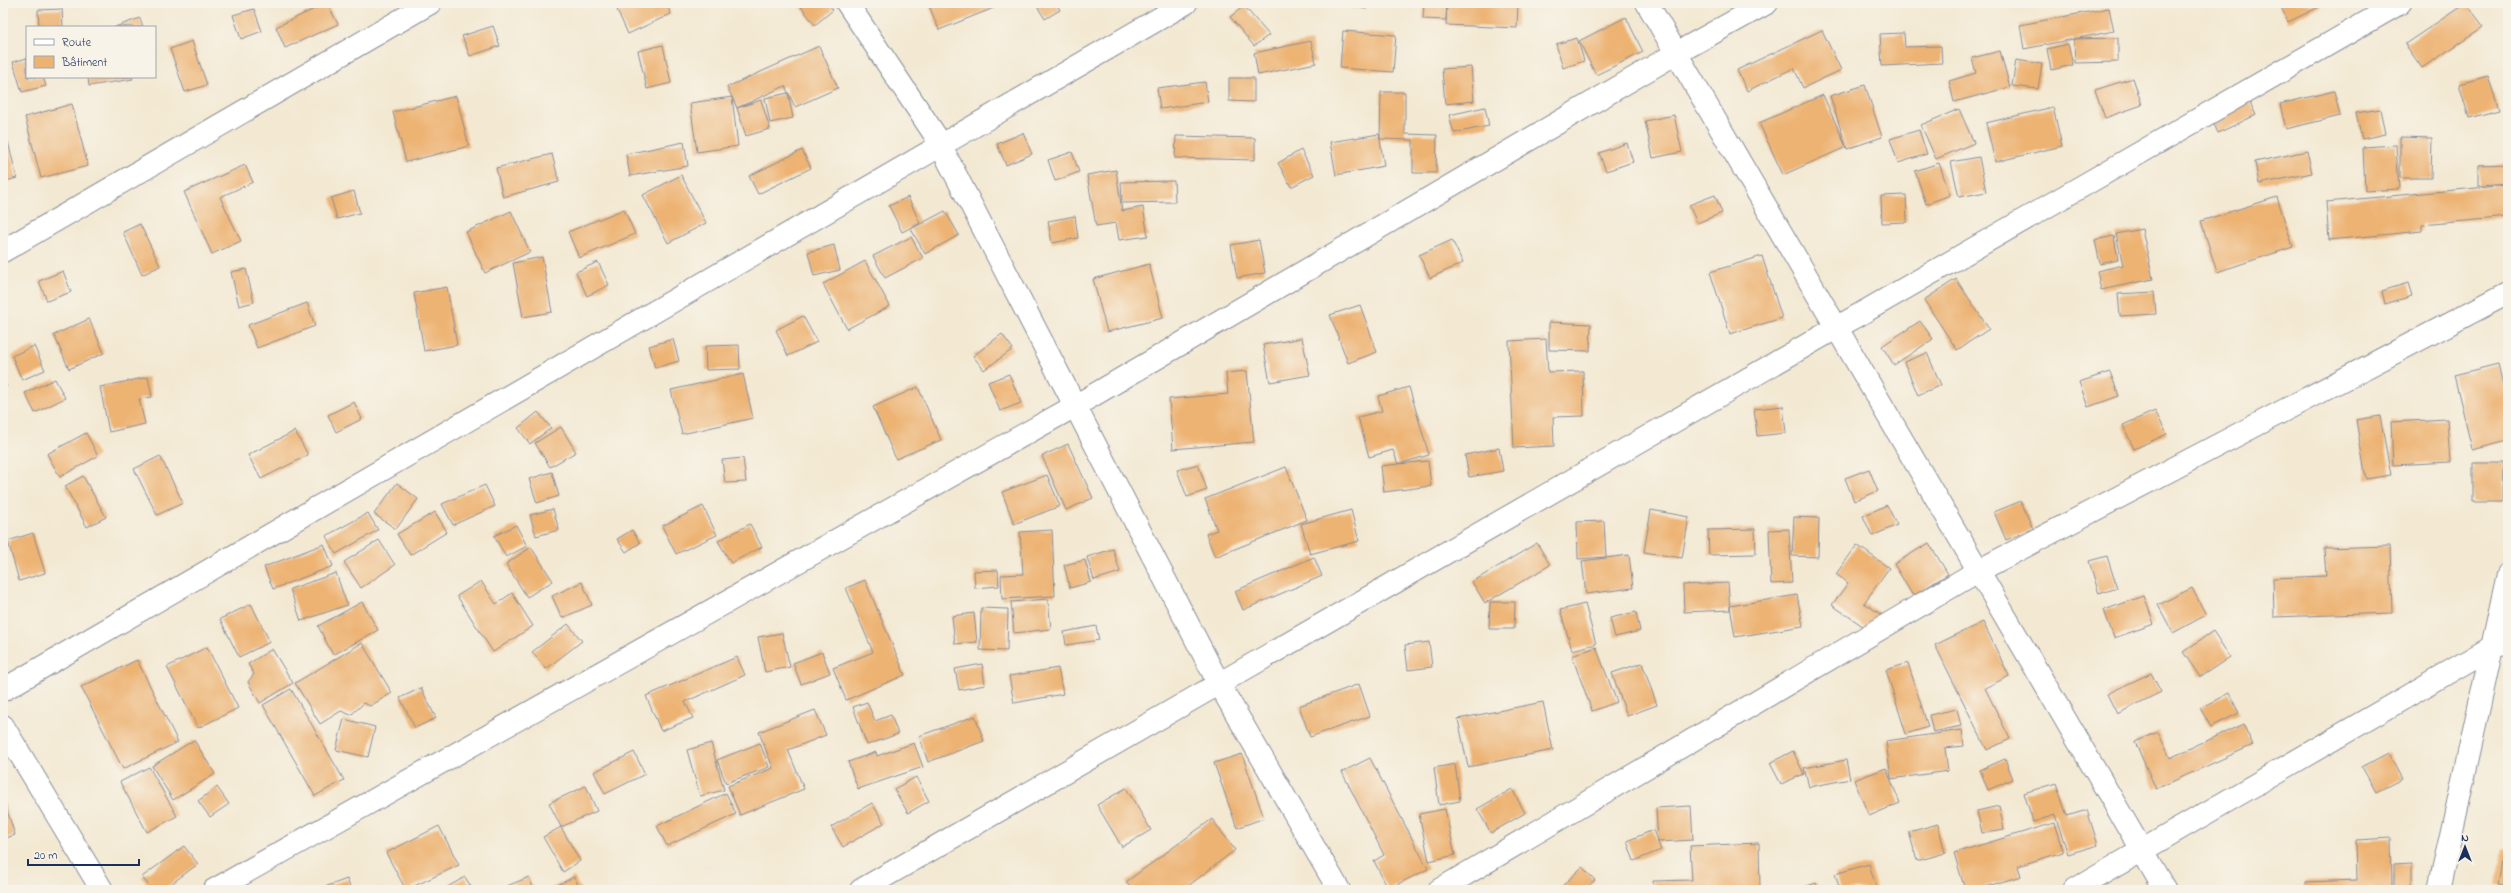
<svg xmlns="http://www.w3.org/2000/svg" width="2511" height="893" viewBox="0 0 2511 893" font-family="'Indie Flower',sans-serif">
  <rect width="100%" height="100%" fill="#f7f3e8"/>
  <filter id="ink" filterUnits="userSpaceOnUse"><feTurbulence type="fractalNoise" baseFrequency=".025" numOctaves="2"/><feDisplacementMap in="SourceGraphic" scale="8" xChannelSelector="R" yChannelSelector="G"/><feConvolveMatrix kernelMatrix="1 2 1 2 8 2 1 2 1" color-interpolation-filters="sRGB"/></filter>
  <filter id="wash" filterUnits="userSpaceOnUse"><feTurbulence type="fractalNoise" baseFrequency=".012" numOctaves="4" result="noise"/><feDisplacementMap in="SourceGraphic" scale="16" xChannelSelector="R" yChannelSelector="G"/><feGaussianBlur stdDeviation="0.9" result="paint"/><feColorMatrix in="noise" values="0 0 0 0 0 0 0 0 0 0 0 0 0 0 0 0 0 1.4 0 .05"/><feComposite in="paint" operator="in"/></filter>
  <g filter="url(#wash)">
    <rect width="100%" height="100%" fill="#f3e9d3"/>
    <g id="blocks">
      <g fill="#edb373">
        <polygon points="327,3 338,24 285,48 276,27"/>
        <polygon points="614,3 666,3 671,14 628,34"/>
        <polygon points="798,3 827,3 833,10 815,25"/>
        <polygon points="928,3 1006,3 939,30"/>
        <polygon points="1035,3 1056,3 1060,10 1045,19"/>
        <polygon points="1336,3 1367,3 1366,9"/>
        <polygon points="1424,3 1447,3 1446,20 1423,19"/>
        <polygon points="1447,3 1518,3 1517,28 1446,25"/>
        <polygon points="2279,3 2319,3 2321,6 2288,22"/>
        <polygon points="2466,3 2484,27 2422,68 2405,44"/>
        <polygon points="1244,6 1269,35 1254,46 1230,17"/>
        <polygon points="2109,8 2114,31 2024,49 2020,25"/>
        <polygon points="62,9 63,27 39,27 38,10"/>
        <polygon points="254,9 262,31 241,39 233,15"/>
        <polygon points="1626,17 1643,52 1596,75 1579,41"/>
        <polygon points="140,18 143,27 115,27"/>
        <polygon points="493,26 500,46 470,56 462,36"/>
        <polygon points="1822,30 1841,70 1803,88 1794,68 1747,91 1737,70"/>
        <polygon points="1343,31 1396,35 1393,72 1340,68"/>
        <polygon points="1904,33 1905,47 1941,46 1942,63 1882,66 1880,34"/>
        <polygon points="1577,38 1584,61 1563,68 1556,44"/>
        <polygon points="2118,38 2118,62 2075,63 2074,39"/>
        <polygon points="192,41 207,85 185,92 170,49"/>
        <polygon points="1311,41 1316,63 1258,75 1254,53"/>
        <polygon points="2068,44 2073,65 2051,70 2047,49"/>
        <polygon points="663,45 671,83 647,89 638,51"/>
        <polygon points="819,46 838,88 795,107 785,86 737,108 732,97 738,146 697,152 690,103 732,97 727,87"/>
        <polygon points="2000,51 2010,87 1954,102 1949,81 1976,73 1972,58"/>
        <polygon points="27,58 27,77 43,77 46,86 22,92 13,62"/>
        <polygon points="2016,60 2042,64 2038,89 2012,86"/>
        <polygon points="1471,67 1474,101 1445,104 1442,69"/>
        <polygon points="2488,76 2499,110 2469,118 2459,84"/>
        <polygon points="88,77 132,77 133,79 89,86"/>
        <polygon points="1229,78 1254,78 1254,102 1229,101"/>
        <polygon points="2133,78 2142,105 2105,118 2095,90"/>
        <polygon points="1205,82 1208,102 1160,109 1157,88"/>
        <polygon points="1865,85 1882,137 1847,149 1830,96"/>
        <polygon points="2334,91 2340,116 2286,129 2280,104"/>
        <polygon points="1381,92 1405,92 1405,134 1437,135 1436,173 1413,173 1413,140 1380,139"/>
        <polygon points="788,93 793,118 770,123 765,98"/>
        <polygon points="2245,93 2256,115 2218,133 2208,111"/>
        <polygon points="1823,95 1846,147 1783,175 1759,123"/>
        <polygon points="456,96 469,146 406,162 393,112"/>
        <polygon points="761,100 770,129 746,136 737,108"/>
        <polygon points="72,104 88,166 41,178 25,117"/>
        <polygon points="1485,107 1489,126 1454,133 1449,115"/>
        <polygon points="2053,107 2062,146 1995,162 1986,123"/>
        <polygon points="1959,109 1974,143 1936,159 1921,125"/>
        <polygon points="2380,109 2385,134 2362,139 2356,113"/>
        <polygon points="1674,115 1682,152 1653,158 1645,121"/>
        <polygon points="1919,130 1927,154 1898,163 1890,139"/>
        <polygon points="1023,133 1032,154 1006,165 997,144"/>
        <polygon points="1379,134 1384,166 1336,175 1330,142"/>
        <polygon points="1176,136 1255,138 1255,160 1175,158"/>
        <polygon points="2400,137 2432,138 2431,178 2400,178"/>
        <polygon points="7,138 17,178 3,182 3,139"/>
        <polygon points="684,142 688,166 630,176 626,154"/>
        <polygon points="1627,143 1633,162 1606,171 1599,153"/>
        <polygon points="2396,145 2399,189 2365,191 2363,147"/>
        <polygon points="802,150 811,168 758,194 749,176"/>
        <polygon points="1301,150 1314,175 1291,187 1278,163"/>
        <polygon points="2307,151 2312,173 2259,184 2255,162"/>
        <polygon points="1072,152 1079,172 1055,181 1048,160"/>
        <polygon points="552,154 559,182 503,197 496,168"/>
        <polygon points="1979,157 1986,192 1959,197 1951,162"/>
        <polygon points="1939,163 1950,195 1926,204 1915,171"/>
        <polygon points="2508,164 2508,184 2479,186 2479,165"/>
        <polygon points="245,165 253,182 220,197 241,241 212,254 184,192"/>
        <polygon points="1116,170 1122,211 1143,207 1148,236 1119,240 1116,223 1096,226 1087,175"/>
        <polygon points="681,175 706,223 668,243 643,195"/>
        <polygon points="1174,181 1175,202 1122,203 1121,182"/>
        <polygon points="2508,185 2508,217 2422,225 2422,231 2329,240 2326,202"/>
        <polygon points="354,191 360,213 337,219 331,198"/>
        <polygon points="1715,195 1722,213 1697,223 1689,205"/>
        <polygon points="1906,195 1907,222 1882,223 1881,196"/>
        <polygon points="908,197 920,223 902,232 889,206"/>
        <polygon points="2277,197 2293,247 2217,272 2201,221"/>
        <polygon points="624,209 635,234 579,258 568,232"/>
        <polygon points="511,211 530,252 485,273 466,232"/>
        <polygon points="945,211 959,235 925,254 911,229"/>
        <polygon points="1075,216 1078,238 1052,243 1048,221"/>
        <polygon points="140,224 160,266 142,275 123,232"/>
        <polygon points="2142,229 2153,279 2101,290 2097,271 2123,265 2116,234"/>
        <polygon points="2114,236 2118,260 2100,264 2095,240"/>
        <polygon points="911,237 923,258 885,278 873,256"/>
        <polygon points="1259,240 1265,273 1237,278 1231,245"/>
        <polygon points="1452,240 1463,263 1430,278 1419,255"/>
        <polygon points="834,245 840,270 814,276 808,252"/>
        <polygon points="1762,256 1782,318 1730,334 1710,272"/>
        <polygon points="542,257 552,312 523,317 513,263"/>
        <polygon points="865,261 890,306 847,329 823,284"/>
        <polygon points="598,262 609,285 587,296 576,272"/>
        <polygon points="1149,264 1163,318 1107,332 1093,279"/>
        <polygon points="246,269 254,302 239,306 231,272"/>
        <polygon points="63,271 71,292 47,301 39,281"/>
        <polygon points="1956,279 1989,329 1957,350 1924,300"/>
        <polygon points="2408,283 2412,296 2385,304 2382,291"/>
        <polygon points="447,287 457,345 424,351 414,293"/>
        <polygon points="2154,292 2156,314 2120,316 2118,294"/>
        <polygon points="307,303 315,326 257,348 248,325"/>
        <polygon points="1360,305 1377,352 1348,363 1330,315"/>
        <polygon points="803,316 817,342 788,356 776,330"/>
        <polygon points="89,319 104,353 69,369 54,335"/>
        <polygon points="1920,321 1933,339 1894,365 1882,346"/>
        <polygon points="1549,322 1591,324 1590,351 1549,350"/>
        <polygon points="1002,334 1013,349 984,370 973,356"/>
        <polygon points="1302,338 1310,375 1270,382 1263,345"/>
        <polygon points="673,339 679,361 655,368 649,346"/>
        <polygon points="1546,339 1548,372 1583,371 1584,416 1553,417 1554,446 1514,448 1509,341"/>
        <polygon points="739,345 740,369 706,370 705,346"/>
        <polygon points="34,346 45,370 22,380 12,356"/>
        <polygon points="1927,353 1941,385 1918,395 1904,362"/>
        <polygon points="2498,364 2508,407 2508,440 2472,449 2454,375"/>
        <polygon points="1247,371 1254,442 1173,449 1169,399 1228,394 1226,373"/>
        <polygon points="2110,372 2119,396 2088,407 2079,382"/>
        <polygon points="743,374 753,418 682,434 671,390"/>
        <polygon points="1009,374 1021,403 1000,411 988,382"/>
        <polygon points="148,377 152,397 139,399 145,424 109,432 100,387"/>
        <polygon points="55,379 65,398 35,413 25,393"/>
        <polygon points="3,381 7,386 3,389"/>
        <polygon points="918,387 941,440 896,459 873,407"/>
        <polygon points="1409,387 1429,455 1398,464 1428,461 1431,486 1384,492 1381,466 1398,464 1393,450 1369,457 1358,417 1382,411 1378,396"/>
        <polygon points="354,402 362,419 336,432 328,415"/>
        <polygon points="1783,406 1786,433 1757,436 1754,409"/>
        <polygon points="2155,411 2167,434 2134,449 2123,425"/>
        <polygon points="538,412 551,428 530,444 518,428"/>
        <polygon points="2380,416 2391,475 2366,479 2356,420"/>
        <polygon points="2447,419 2450,462 2393,465 2391,422"/>
        <polygon points="561,427 576,452 550,467 535,443"/>
        <polygon points="295,431 308,455 261,479 248,455"/>
        <polygon points="86,433 98,456 60,477 47,454"/>
        <polygon points="1068,444 1093,498 1066,510 1042,456"/>
        <polygon points="1499,448 1503,471 1469,477 1465,455"/>
        <polygon points="160,456 183,503 157,515 134,469"/>
        <polygon points="743,458 746,482 725,483 722,460"/>
        <polygon points="2473,463 2504,463 2503,502 2473,502"/>
        <polygon points="1198,464 1207,490 1187,497 1177,470"/>
        <polygon points="1286,467 1307,520 1215,557 1206,534 1217,530 1205,499"/>
        <polygon points="3,468 7,478 3,480"/>
        <polygon points="1869,469 1878,491 1854,501 1845,478"/>
        <polygon points="552,472 559,496 537,503 529,479"/>
        <polygon points="1047,475 1060,506 1014,524 1002,492"/>
        <polygon points="83,476 106,517 87,527 65,486"/>
        <polygon points="397,483 418,499 396,529 374,514"/>
        <polygon points="485,485 495,506 453,525 442,504"/>
        <polygon points="2021,501 2033,529 2006,540 1994,512"/>
        <polygon points="1887,505 1897,525 1872,536 1863,516"/>
        <polygon points="703,506 717,535 676,554 662,526"/>
        <polygon points="553,509 559,530 536,536 530,515"/>
        <polygon points="1351,510 1359,541 1310,554 1301,524"/>
        <polygon points="1651,510 1689,517 1682,558 1644,552"/>
        <polygon points="435,512 447,532 410,555 397,534"/>
        <polygon points="368,513 378,530 336,554 326,536"/>
        <polygon points="1794,517 1819,518 1818,557 1792,556"/>
        <polygon points="1604,521 1606,557 1578,559 1577,522"/>
        <polygon points="750,524 762,547 731,563 718,541"/>
        <polygon points="516,525 527,546 506,557 494,536"/>
        <polygon points="1755,529 1756,554 1709,555 1708,530"/>
        <polygon points="1789,529 1792,583 1771,584 1769,530"/>
        <polygon points="632,530 640,543 626,552 617,539"/>
        <polygon points="1052,530 1055,596 1002,599 1001,575 1023,574 1020,532"/>
        <polygon points="33,533 45,573 19,581 8,541"/>
        <polygon points="379,540 395,565 361,588 344,562"/>
        <polygon points="1537,543 1550,565 1485,603 1472,582"/>
        <polygon points="1929,543 1948,574 1913,596 1894,564"/>
        <polygon points="324,544 333,566 273,589 264,567"/>
        <polygon points="1857,545 1889,568 1864,603 1882,615 1870,631 1832,605 1848,583 1836,574"/>
        <polygon points="2390,546 2392,613 2274,617 2273,578 2326,576 2324,548"/>
        <polygon points="531,547 553,581 527,597 506,564"/>
        <polygon points="1113,549 1120,572 1094,580 1087,557"/>
        <polygon points="1629,555 1633,588 1586,594 1582,561"/>
        <polygon points="2107,556 2117,588 2099,594 2089,561"/>
        <polygon points="1314,557 1322,576 1243,610 1235,591"/>
        <polygon points="1085,560 1091,582 1070,588 1064,565"/>
        <polygon points="998,570 999,586 975,588 974,571"/>
        <polygon points="336,573 347,605 301,621 290,589"/>
        <polygon points="865,580 905,675 846,700 833,668 873,652 846,588"/>
        <polygon points="481,581 496,604 512,593 533,626 493,652 457,596"/>
        <polygon points="582,582 592,605 562,618 552,596"/>
        <polygon points="1728,583 1730,610 1684,612 1683,585"/>
        <polygon points="2192,588 2206,615 2173,633 2158,605"/>
        <polygon points="1797,595 1803,626 1735,637 1730,606"/>
        <polygon points="2144,596 2154,624 2114,638 2104,610"/>
        <polygon points="1048,599 1051,629 1014,633 1011,602"/>
        <polygon points="362,602 378,630 333,655 318,626"/>
        <polygon points="1490,602 1515,602 1514,629 1489,629"/>
        <polygon points="251,604 270,642 239,657 220,619"/>
        <polygon points="1585,604 1596,644 1572,650 1560,610"/>
        <polygon points="981,608 1008,609 1007,651 980,650"/>
        <polygon points="1636,612 1640,631 1615,637 1610,618"/>
        <polygon points="974,613 977,642 955,644 952,616"/>
        <polygon points="1983,622 2009,676 1985,688 2010,739 1987,750 1935,645"/>
        <polygon points="568,624 582,641 546,669 532,652"/>
        <polygon points="1096,626 1099,640 1066,645 1064,632"/>
        <polygon points="2213,631 2230,657 2200,677 2183,652"/>
        <polygon points="782,633 790,667 765,672 758,637"/>
        <polygon points="1429,642 1432,667 1408,670 1405,645"/>
        <polygon points="362,643 392,693 370,706 364,703 351,715 341,711 320,724 295,683"/>
        <polygon points="207,647 238,708 198,728 167,667"/>
        <polygon points="1596,647 1617,702 1592,711 1572,656"/>
        <polygon points="272,649 293,683 260,703 248,682 254,674 248,664"/>
        <polygon points="822,652 830,673 801,684 793,663"/>
        <polygon points="737,657 745,675 685,702 693,718 661,731 646,696"/>
        <polygon points="137,660 178,742 123,769 81,687"/>
        <polygon points="1642,663 1657,705 1627,716 1612,673"/>
        <polygon points="1908,663 1928,727 1906,734 1886,670"/>
        <polygon points="982,664 985,685 959,690 955,669"/>
        <polygon points="1058,668 1063,694 1014,703 1009,676"/>
        <polygon points="2151,673 2161,692 2117,714 2107,694"/>
        <polygon points="1359,684 1370,716 1310,737 1299,706"/>
        <polygon points="421,688 436,718 415,728 400,698"/>
        <polygon points="291,689 344,780 315,796 263,705"/>
        <polygon points="2229,693 2239,713 2211,727 2200,708"/>
        <polygon points="867,702 875,721 891,715 898,734 867,745 853,707"/>
        <polygon points="1543,702 1553,750 1468,767 1458,719"/>
        <polygon points="1957,709 1961,726 1933,732 1929,715"/>
        <polygon points="815,710 826,735 788,750 804,789 740,815 728,786 773,768 759,732"/>
        <polygon points="975,716 984,741 928,762 919,736"/>
        <polygon points="344,719 375,727 368,757 336,750"/>
        <polygon points="2243,724 2253,745 2156,789 2135,742 2158,732 2170,758"/>
        <polygon points="1962,730 1964,746 1945,748 1948,771 1891,779 1886,741"/>
        <polygon points="194,740 215,774 173,800 152,766"/>
        <polygon points="711,743 724,790 700,796 687,750"/>
        <polygon points="760,743 769,767 726,783 717,760"/>
        <polygon points="914,743 923,767 858,789 848,762 876,752 877,756"/>
        <polygon points="1793,751 1804,774 1781,784 1770,763"/>
        <polygon points="634,752 645,774 605,794 594,772"/>
        <polygon points="2388,753 2402,779 2376,792 2362,767"/>
        <polygon points="1242,754 1264,818 1237,828 1214,763"/>
        <polygon points="1370,758 1428,869 1388,889 1374,861 1384,855 1342,772"/>
        <polygon points="2005,759 2013,779 1988,790 1980,770"/>
        <polygon points="1846,760 1850,779 1809,787 1804,768"/>
        <polygon points="1455,764 1460,801 1439,805 1434,768"/>
        <polygon points="149,767 177,816 147,832 120,782"/>
        <polygon points="1886,768 1900,803 1869,816 1854,780"/>
        <polygon points="916,777 929,801 908,813 894,789"/>
        <polygon points="2056,783 2067,816 2087,810 2098,845 2068,854 2055,815 2033,822 2024,793"/>
        <polygon points="586,786 597,811 561,827 580,861 563,872 543,837 561,827 549,803"/>
        <polygon points="217,787 229,804 210,817 198,801"/>
        <polygon points="1126,788 1151,830 1122,847 1097,805"/>
        <polygon points="1512,789 1525,813 1491,833 1477,809"/>
        <polygon points="726,793 736,814 667,846 657,826"/>
        <polygon points="3,798 15,835 3,839"/>
        <polygon points="872,803 884,823 843,847 831,827"/>
        <polygon points="1691,806 1693,840 1658,842 1656,808"/>
        <polygon points="1999,806 2004,829 1982,833 1977,811"/>
        <polygon points="1445,809 1455,855 1429,861 1419,814"/>
        <polygon points="1212,819 1235,850 1183,890 1132,890 1126,882"/>
        <polygon points="2054,823 2063,852 2018,866 2021,876 1975,890 1965,890 1954,853"/>
        <polygon points="1938,824 1945,853 1917,861 1909,832"/>
        <polygon points="439,826 459,865 406,890 386,853"/>
        <polygon points="1653,830 1661,850 1634,861 1627,841"/>
        <polygon points="2391,838 2392,890 2305,890 2305,882 2357,880 2356,840"/>
        <polygon points="1759,843 1760,890 1654,890 1653,881 1692,880 1690,846"/>
        <polygon points="184,846 198,864 163,890 152,890 142,877"/>
        <polygon points="2503,848 2508,849 2508,886 2497,884"/>
        <polygon points="2411,863 2411,890 2394,890 2394,864"/>
        <polygon points="1869,864 1877,890 1840,890 1835,874"/>
        <polygon points="1582,867 1595,880 1584,890 1558,890"/>
        <polygon points="465,877 473,890 442,890"/>
        <polygon points="529,877 534,890 497,890"/>
        <polygon points="574,877 581,890 547,890"/>
        <polygon points="347,879 351,890 323,890 322,888"/>
        <polygon points="1816,883 1819,890 1795,890"/>
        <polygon points="664,887 664,890 655,890 655,889"/>
        <polygon points="2489,888 2500,889 2500,890 2489,890"/>
      </g>
    </g>
  </g>
  <g filter="url(#ink)">
    <use href="#blocks" fill-opacity="0" stroke="#878c98" stroke-width="1"/>
    <g fill="none" stroke-linecap="round" stroke-linejoin="round">
      <g stroke="#878c98" stroke-width="24">
        <g id="minor">
          <polyline points="847,3 935,135 1219,684 1339,890"/>
          <polyline points="1647,3 2165,890"/>
          <polyline points="3,251 430,3"/>
          <polyline points="3,690 1186,3"/>
          <polyline points="3,726 102,890"/>
          <polyline points="214,890 1075,406 1675,54 1767,3"/>
          <polyline points="861,890 2400,3"/>
          <polyline points="1439,890 1978,571 2508,293"/>
          <polyline points="2074,890 2492,647 2508,643"/>
          <polyline points="2439,890 2508,574"/>
        </g>
      </g>
      <use href="#minor" stroke="#fff" stroke-width="22"/>
    </g>
  </g>
  <rect width="2511" height="893" fill="none" stroke="#f7f3e8" stroke-width="16"/>
  <rect x="26" y="26" width="130" height="52" fill="#f7f3e8" stroke="#9fa5b1"/>
  <rect x="34" y="39" width="20" height="6" fill="#ffffff" stroke="#9fa5b1"/>
  <text x="62" y="46" font-size="12" fill="#1b2f5e">Route</text>
  <rect x="34" y="56" width="20" height="12" fill="#edb373" stroke="#9fa5b1"/>
  <text x="62" y="66" font-size="12" fill="#1b2f5e">Bâtiment</text>
  <g transform="translate(2465 847)" stroke="#f7f3e8" stroke-width="3" paint-order="stroke">
  <path d="M0-3L7 15L0 10L-7 15Z" fill="#1b2f5e"/>
  <text y="-6" font-size="11" font-weight="bold" text-anchor="middle" fill="#1b2f5e">N</text>
  </g>
  <path d="M28 859v6h111v-6" fill="none" stroke="#1b2f5e" stroke-width="2"/>
  <text x="34" y="859" font-size="12" fill="#1b2f5e" stroke="#f7f3e8" stroke-width="3" paint-order="stroke">20 m</text>
</svg>
